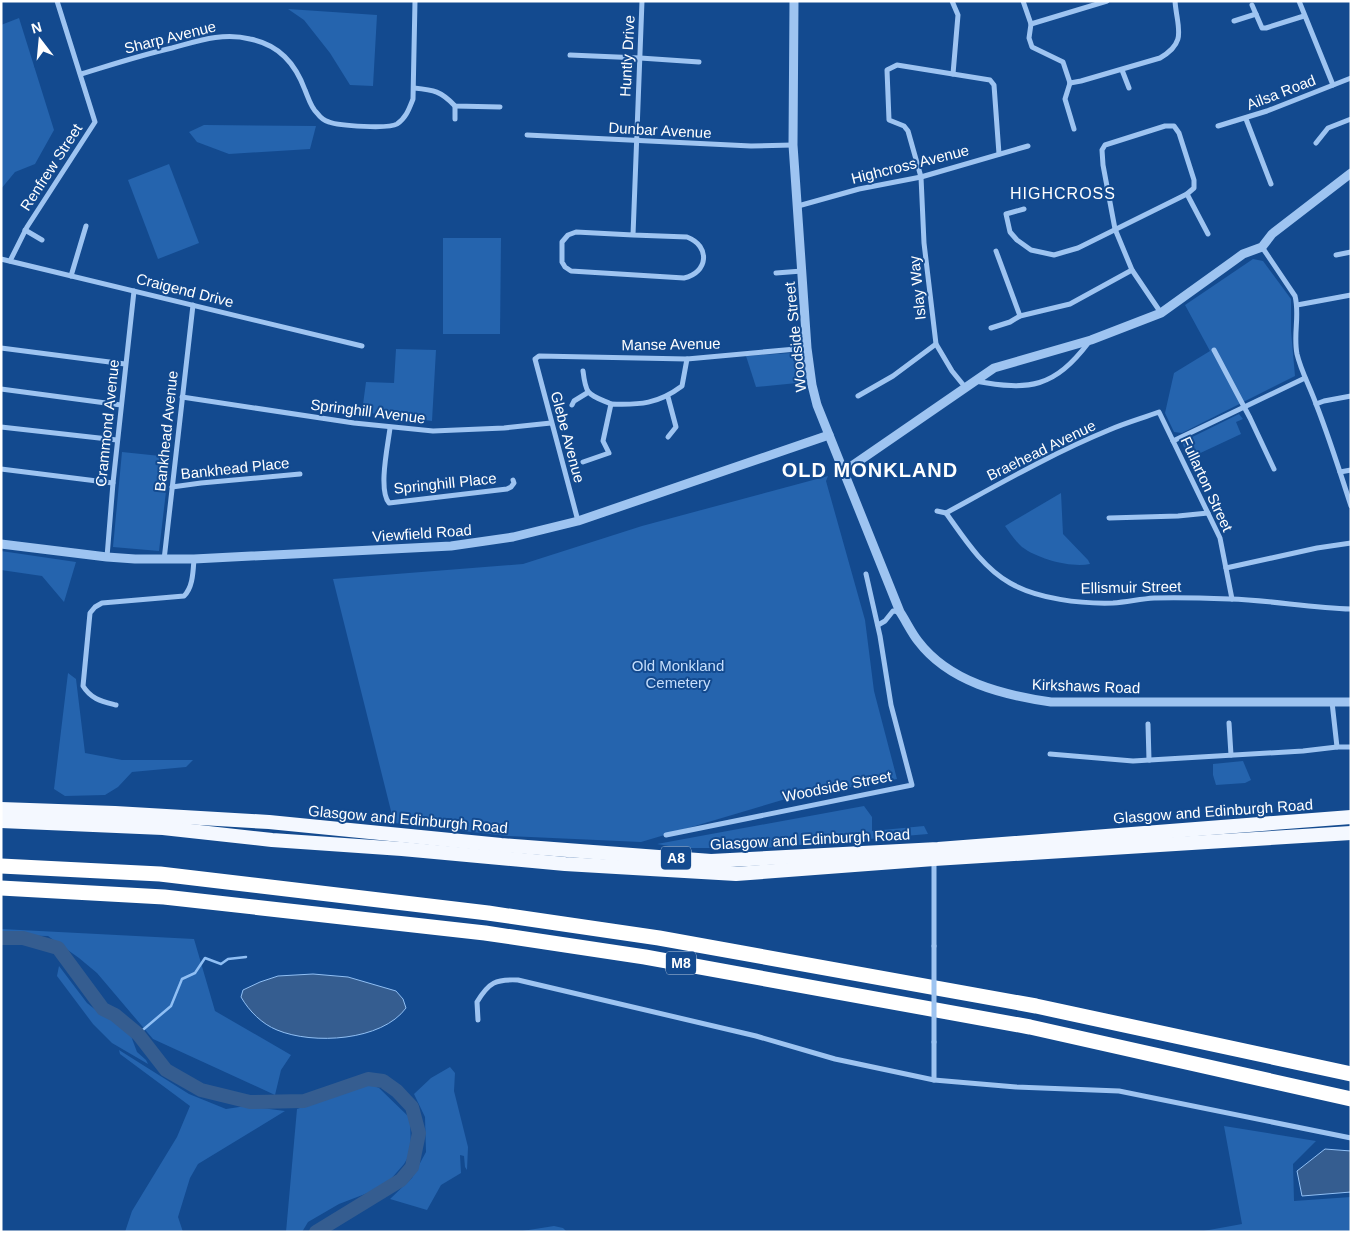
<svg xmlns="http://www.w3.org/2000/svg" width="1352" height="1233" viewBox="0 0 1352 1233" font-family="Arial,sans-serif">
  <rect width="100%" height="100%" fill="#134a8f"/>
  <g fill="#2564ae">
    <polygon points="288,9 377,15 373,86 350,85 330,53 304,20"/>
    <polygon points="19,18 54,130 35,164 15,172 1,189 1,25"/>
    <polygon points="204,125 316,126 310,149 229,154 197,142 189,132"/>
    <polygon points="169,164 199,243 158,259 128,180"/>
    <polygon points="443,238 501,238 500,334 443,334"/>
    <polygon points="1253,259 1263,261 1291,299 1291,331 1295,376 1182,433 1174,432 1165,413 1174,373 1210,351 1185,305"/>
    <polygon points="396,349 436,350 432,421 362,412 366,382 394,383"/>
    <polygon points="805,352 807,382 756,387 746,356"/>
    <polygon points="1239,414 1243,419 1236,422 1241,434 1194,456 1190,448 1185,450 1182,442"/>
    <polygon points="122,452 170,457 159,551 113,547"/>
    <polygon points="828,476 826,481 865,620 874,691 897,779 789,798 641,842 507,836 394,823 333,579 523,564 642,526"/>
    <path d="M1061,493L1063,534L1088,560L1090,564C1071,568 1038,559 1022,547C1016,542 1010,533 1005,526Z"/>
    <polygon points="1,551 76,562 64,602 42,576 1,570"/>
    <polygon points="68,673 76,679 85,753 122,760 193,760 186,767 132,772 118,787 105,795 65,796 54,789"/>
    <polygon points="1243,761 1251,780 1245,783 1216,785 1213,775 1213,764"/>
    <polygon points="864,806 872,817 872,831 924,826 928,834 763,848 681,848 657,844"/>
    <polygon points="1,929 194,939 215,1011 291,1055 281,1070 275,1095 153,1039 97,973 79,958 48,936 1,935"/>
    <polygon points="59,966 87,1003 102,1015 119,1023 131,1036 137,1052 146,1060 148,1064 112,1043 93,1024 57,976"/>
    <polygon points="119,1050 189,1094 226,1109 246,1106 285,1111 198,1164 190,1178 178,1217 183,1232 125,1232 132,1211 177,1137 190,1106 120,1054"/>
    <polygon points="450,1067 455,1073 454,1091 468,1147 467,1170 465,1167 464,1156 460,1155 461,1173 441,1185 427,1210 390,1199 412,1178 426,1152 425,1117 414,1094 431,1078"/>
    <polygon points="369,1084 379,1088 410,1118 411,1152 404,1164 390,1180 378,1189 339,1204 308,1222 302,1232 286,1232 297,1109"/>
    <polygon points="1224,1126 1316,1141 1293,1164 1294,1201 1351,1197 1351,1232 1198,1232 1242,1224"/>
    <polygon points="554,1226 563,1228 567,1232 516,1232"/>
  </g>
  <g fill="#355d90" stroke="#90bff4">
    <path d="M313,974L348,977L396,991L403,999L406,1008C382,1041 313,1045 277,1030C262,1024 249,1011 241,997L243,990L260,982L278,976Z"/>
    <polygon points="1325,1149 1351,1151 1351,1192 1302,1196 1297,1171"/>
  </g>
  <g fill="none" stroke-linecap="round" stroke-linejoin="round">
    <polyline stroke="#90bff4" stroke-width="2.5" points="138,1034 171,1006 182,979 195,973 205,958 221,964 228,959 246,957"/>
    <polyline stroke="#355d90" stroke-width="14" points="1,938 23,938 58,948 103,1009 115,1015 138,1034 166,1070 201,1090 250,1102 304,1101 368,1079 383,1081 397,1091 412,1107 419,1133 412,1167 401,1180 316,1232"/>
    <g stroke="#9ec4f1" stroke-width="5">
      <polyline points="952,1 958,15 953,74"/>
      <polyline points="1023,1 1031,24 1029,38 1032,47 1063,62 1070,83"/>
      <polyline points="1299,1 1333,85"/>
      <polyline points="1252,5 1262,28 1266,28 1304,16"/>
      <polyline points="1234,21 1256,14"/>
      <polyline points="1031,24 1107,1"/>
      <polyline points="570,55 640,58 699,62"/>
      <polyline points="1122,70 1129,88"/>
      <path d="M81,74C111,65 141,55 172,48C198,41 223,32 250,39C279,45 295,63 305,90C308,97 311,108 317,113C320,117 325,121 329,122C339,126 389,129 397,124C406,118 409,109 413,99L415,1"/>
      <path d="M1070,83L1081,81L1160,58C1188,42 1177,28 1175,1"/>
      <polyline points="1070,83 1065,99 1074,129"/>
      <path d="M414,88C434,90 441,91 455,106L500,107"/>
      <polyline points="455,119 455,106"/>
      <polyline points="1246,119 1271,184"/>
      <polyline points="1218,126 1267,111 1351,78"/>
      <polyline points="527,135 751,146 793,145"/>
      <polyline points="1316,143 1328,128 1351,119"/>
      <polyline points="798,206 859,189 921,177 1028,146"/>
      <polyline points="1024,209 1006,214 1010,232 1017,240 1031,250 1054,255 1078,248 1187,194"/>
      <polyline points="25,230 42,240"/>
      <path d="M633,235L576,232L568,235L562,242V262L565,267L571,271L684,278C708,273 711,246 687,237L633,235L642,1"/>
      <path d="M1262,247L1295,296C1300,315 1293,334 1297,354C1301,371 1310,387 1316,404C1329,437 1340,472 1351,506"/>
      <polyline points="996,251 1020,316"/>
      <polyline points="1336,255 1351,252"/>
      <polyline points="1,259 362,346"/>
      <polyline points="10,261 27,227 95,122 57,1"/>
      <polyline points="776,273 802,271"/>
      <polyline points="71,276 86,226"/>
      <polyline points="1297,305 1351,295"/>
      <polyline points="1161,313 1132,270 1115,229 1103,165 1102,150 1105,145 1165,126 1174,126 1179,133 1194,180 1194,188 1187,194 1208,234"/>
      <polyline points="991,328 1010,322 1020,316 1070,304 1132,270"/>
      <polyline points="1,348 125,364"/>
      <polyline points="1214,350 1250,418 1274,469"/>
      <path d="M583,371C586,396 588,394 611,404"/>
      <path d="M975,381C1030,391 1054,388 1089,342"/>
      <polyline points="965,387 952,371 936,344 924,243 921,177 908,131 904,126 889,120 887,70 897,65 990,80 994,85 999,154"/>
      <polyline points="1,389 121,405"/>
      <polyline points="858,396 893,376 936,344"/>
      <polyline points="182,397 354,423 433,431 504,428 551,423"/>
      <polyline points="668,397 676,427 668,437"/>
      <polyline points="1316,404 1324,401 1351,396"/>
      <polyline points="572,405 574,401 587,393"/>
      <polyline points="1,427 117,440"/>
      <path d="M390,428C388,445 378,490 389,503L507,489L511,487L514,483L513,480"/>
      <polyline points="1173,441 1305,378"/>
      <path d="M583,462L609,453L603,441L611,404C640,405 658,404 682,386L687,359"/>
      <polyline points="1,469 113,483"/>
      <polyline points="1340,472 1351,470"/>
      <polyline points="172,487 201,483 300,474"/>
      <path d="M937,511L946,513C999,484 1053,453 1109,430C1125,423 1143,418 1159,412L1220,538L1232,599"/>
      <path d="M946,513C964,538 982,567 1010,583C1038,599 1081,604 1113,603C1127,602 1140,599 1154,598C1179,597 1205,598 1230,599C1270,600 1310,608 1351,609"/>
      <polyline points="1109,518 1178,516 1208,513"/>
      <polyline points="578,521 535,359 539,356 687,359 807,348"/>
      <polyline points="107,557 113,483 134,291"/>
      <polyline points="164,560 193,305"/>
      <polyline points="1226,568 1317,548 1351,543"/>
      <polyline points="878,625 885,621 893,611 900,612"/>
      <polyline points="1332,702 1337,747 1351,747"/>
      <path d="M116,705C101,701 91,699 83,686L90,613L95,607L102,603L184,596C193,587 193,572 194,559"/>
      <polyline points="1229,723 1231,755"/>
      <polyline points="1148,724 1149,760"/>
      <polyline points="1050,754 1133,761 1303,751 1337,747"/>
      <polyline points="666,835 912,785 891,705 880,636 866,574"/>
      <polyline points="934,946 934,860"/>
      <path d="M478,1020L477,1002C489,982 496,979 518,980L756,1036L835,1059L934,1080L1016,1087L1119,1091L1351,1138"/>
      <polyline points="934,1080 934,1042"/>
    </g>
    <g stroke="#9ec4f1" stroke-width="9">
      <path d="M794,1L793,145L807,348L812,385L817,405L900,612C906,621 911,632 918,641C949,682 1003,695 1051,702H1351"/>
      <polyline points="843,472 994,368 1091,340 1161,313 1243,254 1262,247 1272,234 1351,173"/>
      <polyline points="1,544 107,557 135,559 194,559 451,546 513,537 578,521 829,435"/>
    </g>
    <g stroke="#f4f8ff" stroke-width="14">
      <polyline points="1,809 115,813 269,822 501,845 711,861 938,849 1351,817"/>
      <polyline points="1,821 163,828 272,840 402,849 565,864 736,874 934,859 1351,833"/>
    </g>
    <g stroke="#fff" stroke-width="15">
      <polyline points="1,866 160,874 488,913 659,938 1036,1006 1351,1074"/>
      <polyline points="1,888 164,897 485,933 645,957 1030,1027 1351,1099"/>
    </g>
    <polyline stroke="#9ec4f1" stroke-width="5" points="934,1042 934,946"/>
  </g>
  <g text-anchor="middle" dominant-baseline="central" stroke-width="4" stroke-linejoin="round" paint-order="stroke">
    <g fill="#134a8f" stroke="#b8c9dd" stroke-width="1">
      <rect x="661" y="846.5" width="30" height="23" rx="4"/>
      <rect x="666" y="951.5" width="30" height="23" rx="4"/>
    </g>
    <g font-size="14" font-weight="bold" fill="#fff">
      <text x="676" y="858">A8</text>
      <text x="681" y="963">M8</text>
    </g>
    <g font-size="15" fill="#fff" stroke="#134a8f">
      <text transform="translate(170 37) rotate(-14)">Sharp Avenue</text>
      <text transform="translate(627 56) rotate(-87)">Huntly Drive</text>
      <text transform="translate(1281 92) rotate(-21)">Ailsa Road</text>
      <text transform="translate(660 130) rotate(3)">Dunbar Avenue</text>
      <text transform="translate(910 164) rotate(-14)">Highcross Avenue</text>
      <text transform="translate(51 167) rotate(-57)">Renfrew Street</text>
      <text transform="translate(917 288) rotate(-96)">Islay Way</text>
      <text transform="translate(185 290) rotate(14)">Craigend Drive</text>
      <text transform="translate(795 337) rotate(-96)">Woodside Street</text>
      <text transform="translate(671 344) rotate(-1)">Manse Avenue</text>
      <text transform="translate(368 411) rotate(7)">Springhill Avenue</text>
      <text transform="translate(107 423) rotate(-84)">Crammond Avenue</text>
      <text transform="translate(166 431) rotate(-84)">Bankhead Avenue</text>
      <text transform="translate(568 437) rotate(75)">Glebe Avenue</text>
      <text transform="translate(1041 450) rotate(-26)">Braehead Avenue</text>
      <text transform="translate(235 468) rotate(-6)">Bankhead Place</text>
      <text transform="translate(445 483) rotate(-6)">Springhill Place</text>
      <text transform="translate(1207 484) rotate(65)">Fullarton Street</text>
      <text transform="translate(422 533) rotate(-4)">Viewfield Road</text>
      <text transform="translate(1131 587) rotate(-1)">Ellismuir Street</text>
      <text transform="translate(1086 686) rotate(2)">Kirkshaws Road</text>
      <text transform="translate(837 786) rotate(-11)">Woodside Street</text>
      <text transform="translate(1213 811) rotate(-4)">Glasgow and Edinburgh Road</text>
      <text transform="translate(408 819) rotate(5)">Glasgow and Edinburgh Road</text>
      <text transform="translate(810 839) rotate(-3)">Glasgow and Edinburgh Road</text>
    </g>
    <g font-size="15" fill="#c5defc" stroke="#134a8f">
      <text x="678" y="665">Old Monkland<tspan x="678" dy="17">Cemetery</tspan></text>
    </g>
    <g font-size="16" letter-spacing="1" fill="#fff" stroke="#134a8f">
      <text x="1063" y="193">HIGHCROSS</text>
    </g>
    <g font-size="20" font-weight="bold" letter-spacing="1" fill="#fff" stroke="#134a8f">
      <text x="870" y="470">OLD MONKLAND</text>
    </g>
  </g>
  <rect width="1352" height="1233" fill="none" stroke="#ffffff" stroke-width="5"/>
  <g transform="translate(40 40) rotate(344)" stroke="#134a8f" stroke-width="4" paint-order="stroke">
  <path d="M0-4L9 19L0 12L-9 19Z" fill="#ffffff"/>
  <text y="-8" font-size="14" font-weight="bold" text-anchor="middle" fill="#ffffff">N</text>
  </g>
</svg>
